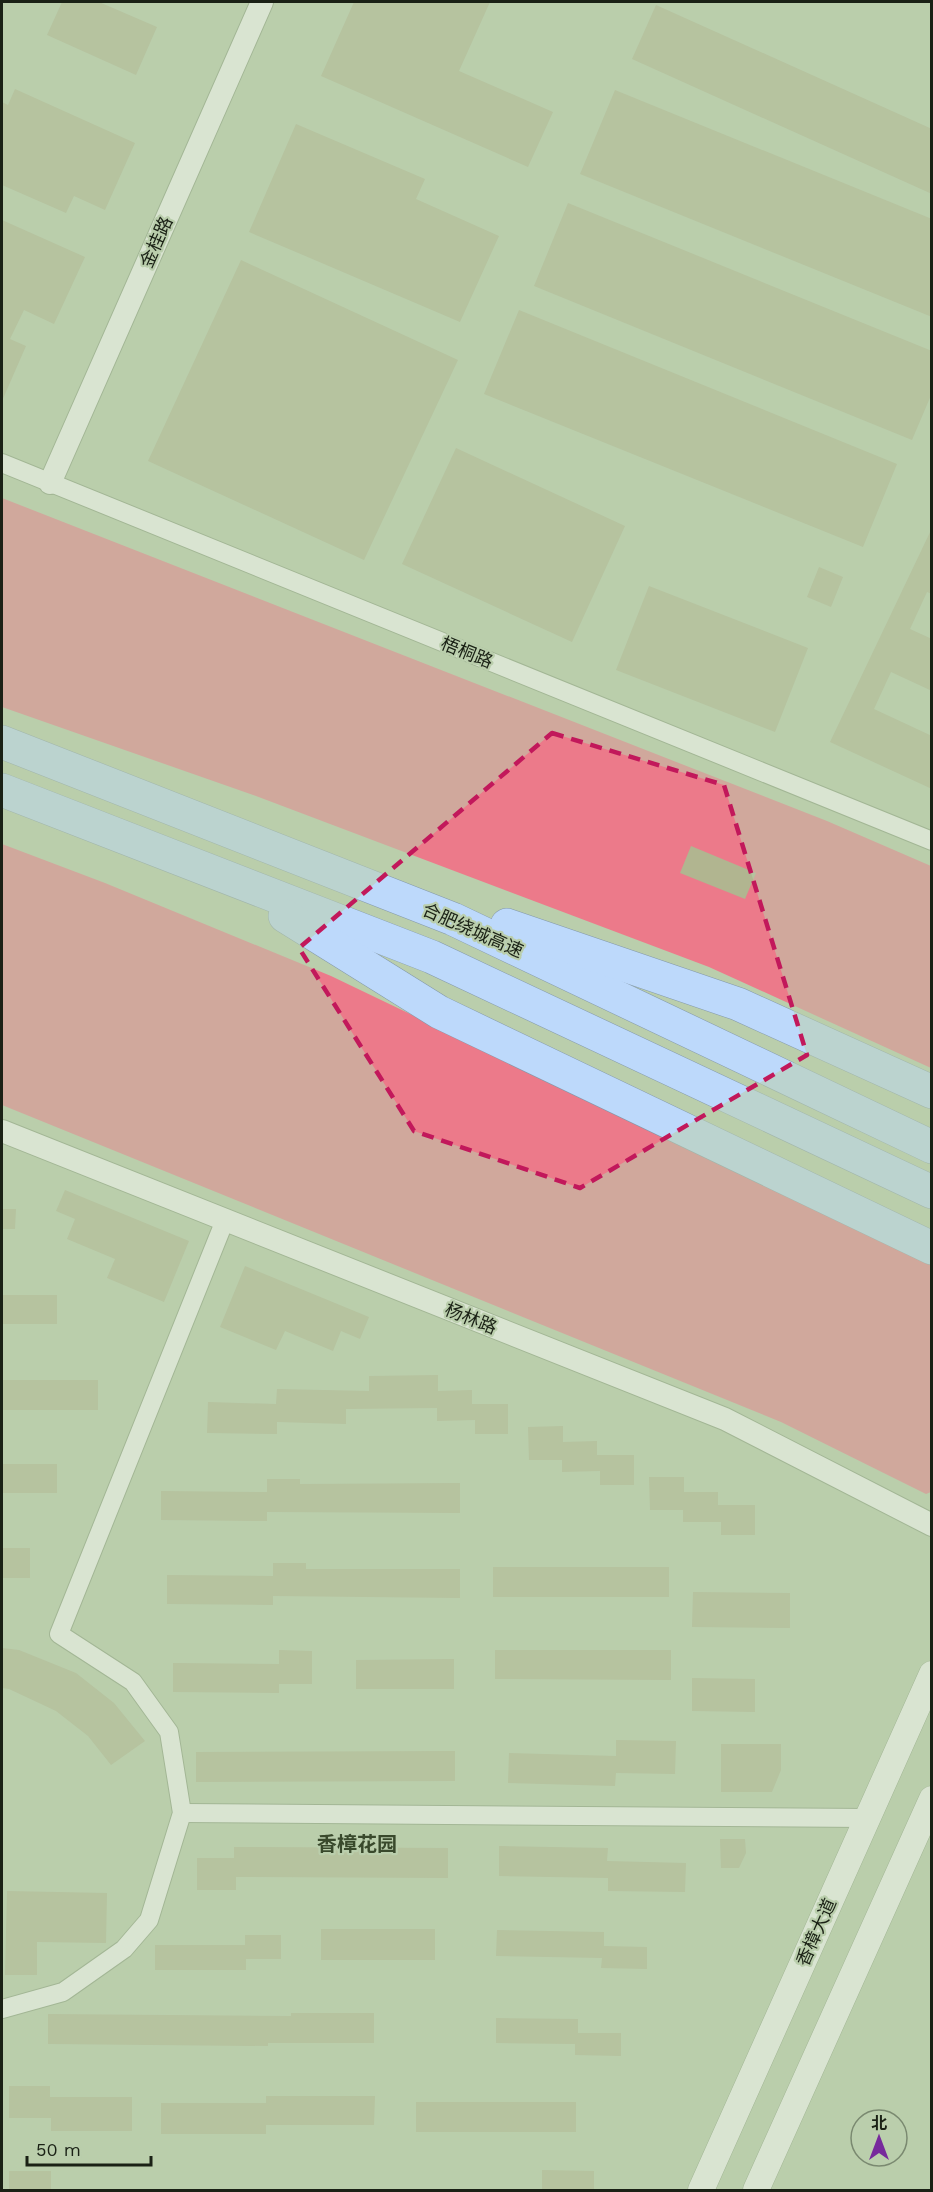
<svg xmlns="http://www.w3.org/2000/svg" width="933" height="2192" viewBox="0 0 933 2192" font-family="'Work Sans','Noto Sans SC',sans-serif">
  <rect width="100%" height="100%" fill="#baceac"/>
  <g fill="#ec7a8a">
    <polygon points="2,498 827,821 931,866 931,1068 709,967 256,796 2,707"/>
    <polygon points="2,844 105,883 331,976 931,1264 931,1492 926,1494 781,1422 2,1105"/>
  </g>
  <g fill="#b1b590">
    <polygon points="62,2 99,2 157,27 136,75 47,35"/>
    <polygon points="354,2 490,2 459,71 553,112 528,167 321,76"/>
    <polygon points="656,5 932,129 932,194 632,59"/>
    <polygon points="15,89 135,143 105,210 74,196 66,213 2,185 2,102 8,105"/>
    <polygon points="615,90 932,219 932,317 580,174"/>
    <polygon points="296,124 425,179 416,199 499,236 460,322 249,232"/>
    <polygon points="568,203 932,351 932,393 912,440 534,286"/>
    <polygon points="2,220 85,257 54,324 24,310 10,339 26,346 2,401"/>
    <polygon points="241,260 458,360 364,560 148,461"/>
    <polygon points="519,310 897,464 863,547 484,394"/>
    <polygon points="456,448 625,526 572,642 402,564"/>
    <polygon points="932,528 932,594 927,592 910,629 932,639 932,691 891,672 874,709 932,736 932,789 830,742"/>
    <polygon points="819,567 843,577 831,607 807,597"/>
    <polygon points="649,586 808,648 775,732 616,670"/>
    <polygon points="691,846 756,873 745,899 680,873"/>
    <polygon points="65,1190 189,1241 164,1302 107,1278 115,1259 67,1239 75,1219 56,1211"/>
    <polygon points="2,1209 16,1209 15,1229 2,1229"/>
    <polygon points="245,1266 369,1317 360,1339 341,1331 333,1351 285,1331 276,1350 220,1327"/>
    <rect x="2" y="1295" width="55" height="29"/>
    <polygon points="438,1375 438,1391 472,1390 472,1404 508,1404 508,1434 475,1434 475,1420 437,1421 437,1408 346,1409 346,1424 277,1422 277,1434 207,1433 208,1402 276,1404 277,1389 369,1391 369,1376"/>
    <rect x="2" y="1380" width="96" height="30"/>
    <polygon points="563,1426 563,1442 597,1441 597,1455 634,1455 634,1485 600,1485 600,1471 562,1472 562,1460 529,1460 528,1427"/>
    <rect x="2" y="1464" width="55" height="29"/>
    <polygon points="649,1477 684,1477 684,1492 718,1492 718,1505 755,1505 755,1535 721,1535 721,1522 683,1522 683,1510 650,1510"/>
    <polygon points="267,1479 300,1479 300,1484 460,1483 460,1513 267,1512 267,1521 161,1520 161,1491 267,1492"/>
    <rect x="2" y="1548" width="28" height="30"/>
    <polygon points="273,1563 306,1563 306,1569 460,1569 460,1598 273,1596 273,1605 167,1604 167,1575 273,1576"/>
    <rect x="493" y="1567" width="176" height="30"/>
    <polygon points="693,1592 790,1593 790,1628 692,1627"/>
    <polygon points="2,1648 19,1650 76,1673 114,1703 145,1741 111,1765 88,1736 56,1711 9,1689 2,1688"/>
    <polygon points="279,1650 312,1651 312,1684 279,1684 279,1693 173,1692 173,1663 279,1664"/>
    <polygon points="495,1650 671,1650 671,1680 495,1679"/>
    <polygon points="454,1659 454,1689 356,1689 356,1660"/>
    <polygon points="692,1678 755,1679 755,1712 692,1711"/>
    <polygon points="616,1740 676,1741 675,1774 616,1773 615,1786 508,1783 509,1753 616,1756"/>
    <polygon points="721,1744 781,1744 781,1770 772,1792 721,1792"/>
    <polygon points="455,1751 455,1781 196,1782 196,1752"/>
    <polygon points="720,1839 745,1839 746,1853 739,1868 721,1868"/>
    <polygon points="499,1846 608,1848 607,1861 686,1863 685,1892 608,1891 608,1878 499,1876"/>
    <polygon points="234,1847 448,1848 448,1878 236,1877 236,1890 197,1890 197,1858 234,1858"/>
    <polygon points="7,1891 107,1893 106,1943 37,1942 37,1975 5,1975"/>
    <rect x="321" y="1929" width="114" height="31"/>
    <polygon points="497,1930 604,1932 604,1946 647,1947 647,1969 601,1968 602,1958 496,1956"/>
    <polygon points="245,1935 281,1935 281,1959 246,1959 246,1970 155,1970 155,1945 245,1945"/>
    <polygon points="291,2013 374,2013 374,2043 268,2043 268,2046 48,2044 48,2014 291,2016"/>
    <polygon points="496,2018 578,2019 578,2033 621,2033 621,2056 575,2055 575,2044 496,2043"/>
    <polygon points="9,2086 50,2086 50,2097 132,2097 132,2131 51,2131 51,2118 9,2118"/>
    <polygon points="266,2096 375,2096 374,2125 266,2125 266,2134 161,2134 161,2103 266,2103"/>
    <rect x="416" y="2102" width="160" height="30"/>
    <polygon points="542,2170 594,2171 594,2190 542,2190"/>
    <rect x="9" y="2171" width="42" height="19"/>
  </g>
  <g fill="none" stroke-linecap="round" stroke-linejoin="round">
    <g stroke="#879a7a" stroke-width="20">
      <g id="minor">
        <polyline points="2,463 932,841"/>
        <polyline points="182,1813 867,1818"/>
        <polyline points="2,2009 63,1992 124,1949 149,1920 182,1813 169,1732 133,1682 59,1634 225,1220"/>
      </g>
    </g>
    <g stroke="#879a7a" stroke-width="24">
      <g id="tertiary">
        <polyline points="50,483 262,2"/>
        <polyline points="2,1131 725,1419 932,1525"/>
      </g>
    </g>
    <g stroke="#879a7a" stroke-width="27">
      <g id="secondary">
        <polyline points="701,2190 932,1674"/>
        <polyline points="756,2190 932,1799"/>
      </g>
    </g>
    <g stroke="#8499aa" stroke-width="34">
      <g id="motorway">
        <polyline points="2,742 453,919 932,1147"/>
        <polyline points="2,790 432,957 932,1192"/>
        <polyline points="285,916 439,1012 932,1248"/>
        <polyline points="507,925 738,1004 932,1092"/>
      </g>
    </g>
    <use href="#minor" stroke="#fff" stroke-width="18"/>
    <use href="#tertiary" stroke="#fff" stroke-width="22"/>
    <use href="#secondary" stroke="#fff" stroke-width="26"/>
    <use href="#motorway" stroke="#bdd9fb" stroke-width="33"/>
  </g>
  <path d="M0 0H933V2192H0ZM552,733L724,785L807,1055L580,1188L414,1131L299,948Z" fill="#baceac" fill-opacity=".55" fill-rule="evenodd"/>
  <path fill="none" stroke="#c2185b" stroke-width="4.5" stroke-dasharray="12 8" stroke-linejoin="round" d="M552,733L724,785L807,1055L580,1188L414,1131L299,948Z"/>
  <g text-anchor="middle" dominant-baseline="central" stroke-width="4.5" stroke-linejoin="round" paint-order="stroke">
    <g font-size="18" fill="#1a2115" stroke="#baceac">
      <text transform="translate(156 242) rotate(-66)">金桂路</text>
      <text transform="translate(467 652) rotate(22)">梧桐路</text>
      <text transform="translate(473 930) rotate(24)">合肥绕城高速</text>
      <text transform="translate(471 1318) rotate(22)">杨林路</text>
      <text transform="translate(816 1932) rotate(-66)">香樟大道</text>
    </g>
    <g font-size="20" font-weight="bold" fill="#39492c" stroke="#baceac">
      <text x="357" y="1844">香樟花园</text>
    </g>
  </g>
  <rect width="933" height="2192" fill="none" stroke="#1a2115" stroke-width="6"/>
  <g transform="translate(879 2138)"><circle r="28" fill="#baceac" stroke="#7a8970" stroke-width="1.5"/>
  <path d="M0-4.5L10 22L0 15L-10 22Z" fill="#772a9c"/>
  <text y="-9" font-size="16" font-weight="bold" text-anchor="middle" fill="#1a2115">北</text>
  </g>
  <path d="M27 2156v9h124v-9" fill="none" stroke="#1a2115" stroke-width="3"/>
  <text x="36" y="2156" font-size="18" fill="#1a2115" stroke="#baceac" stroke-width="4.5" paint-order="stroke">50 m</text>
</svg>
